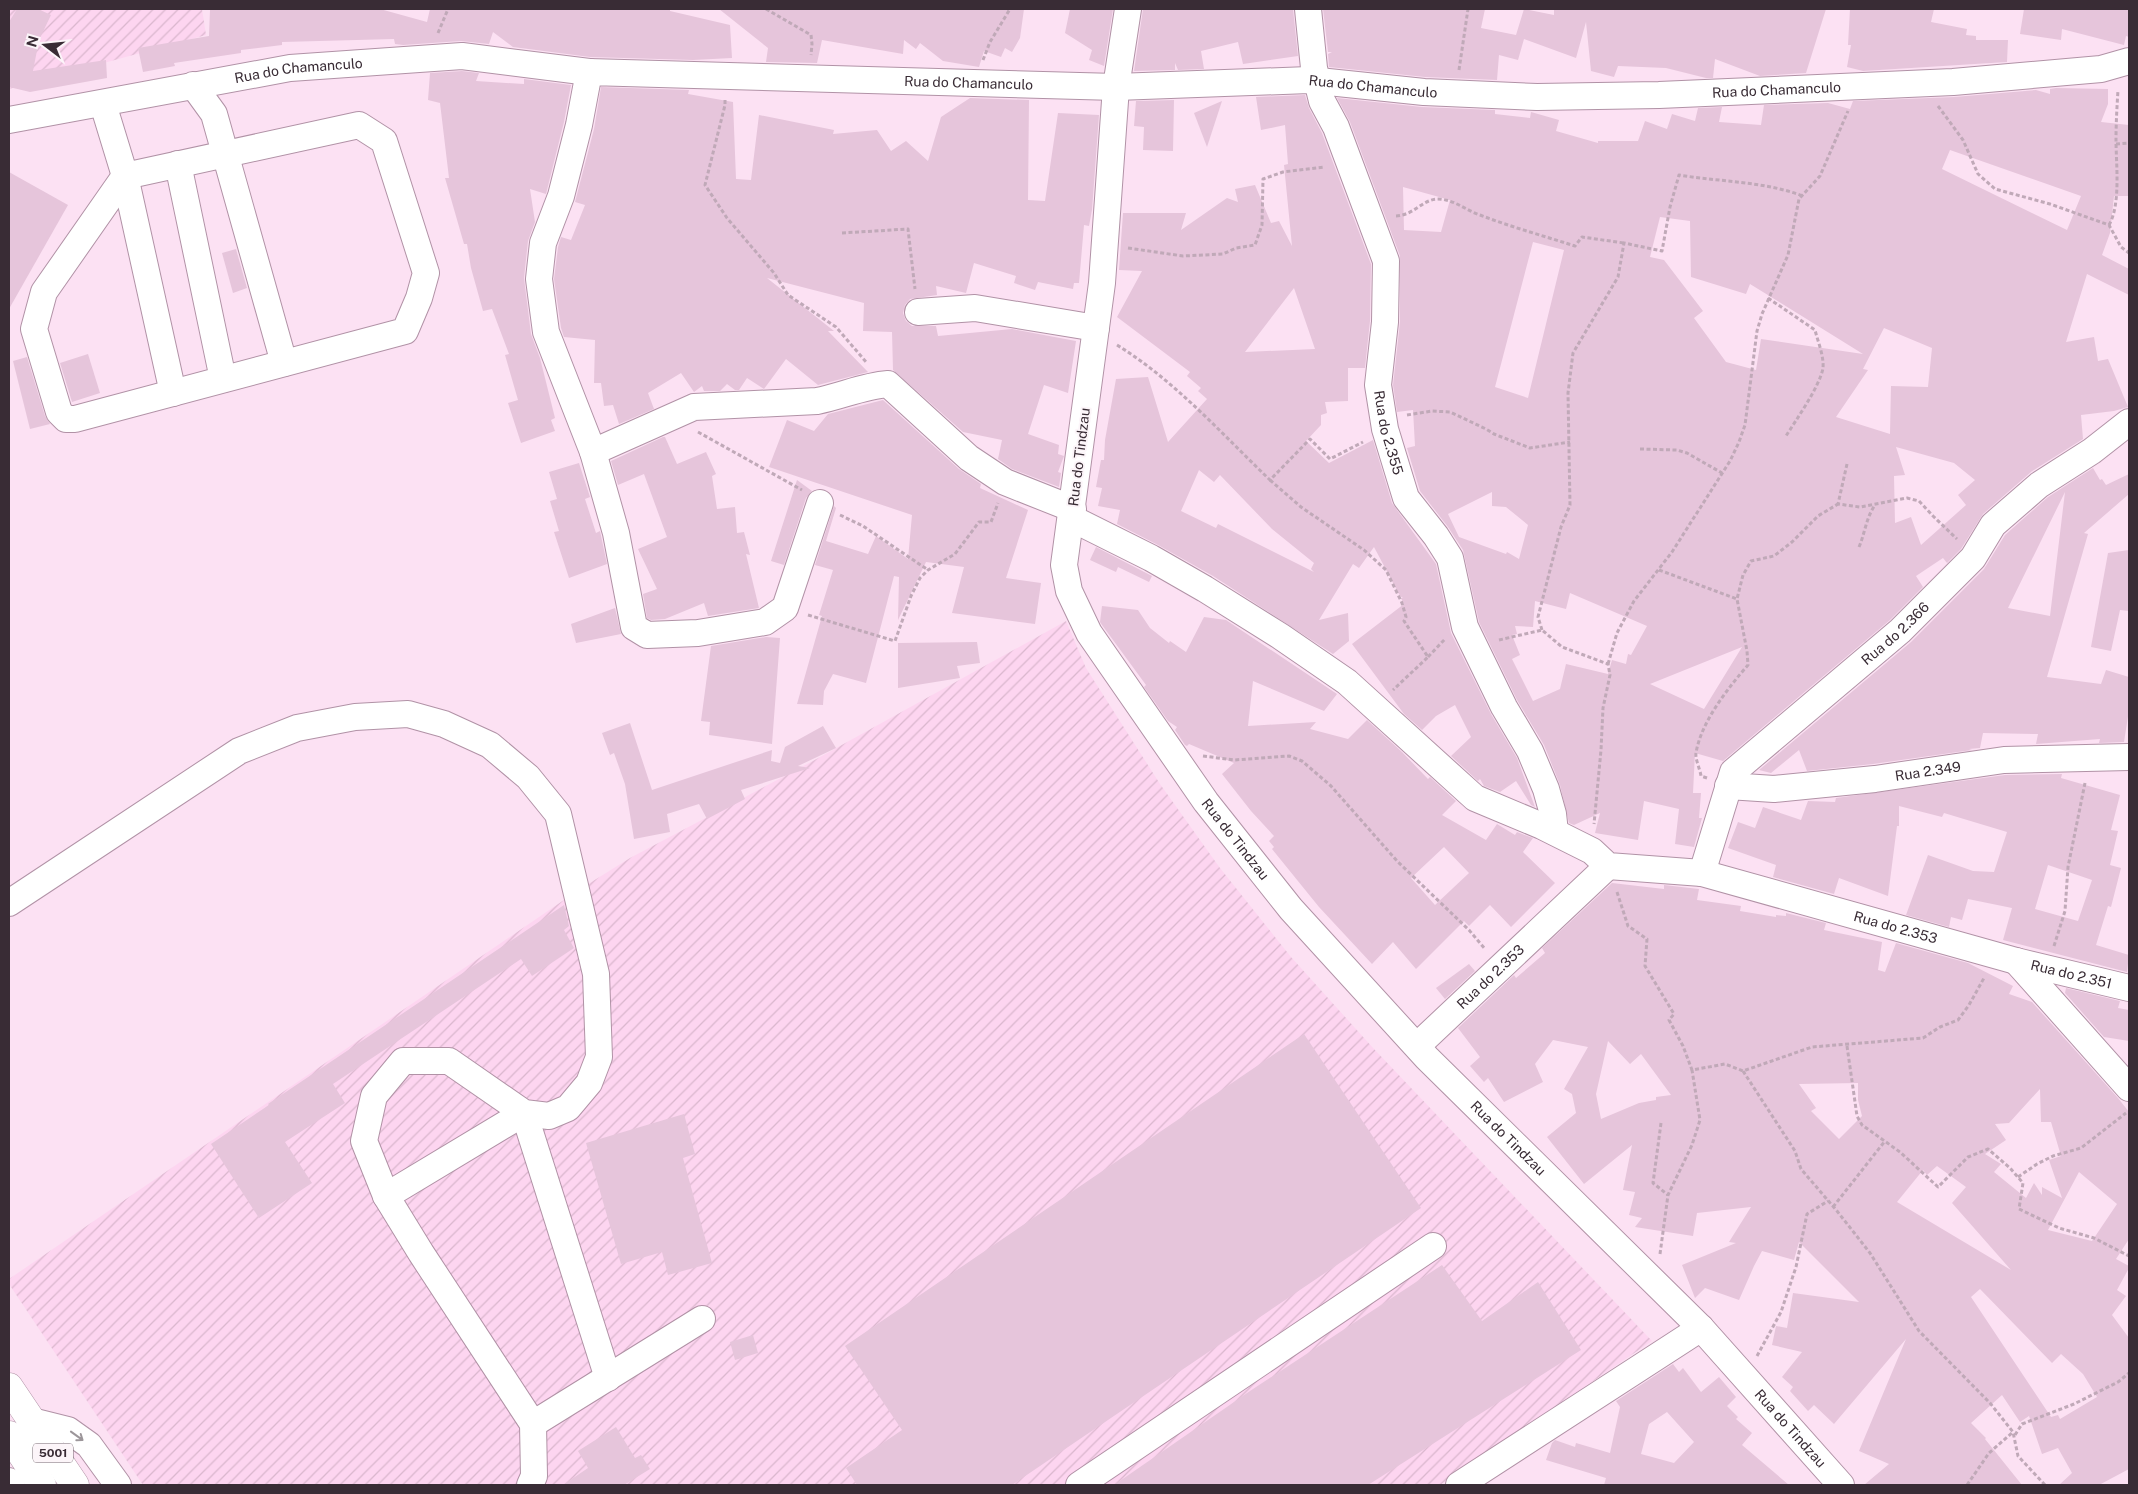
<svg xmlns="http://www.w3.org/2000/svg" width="2138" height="1494" viewBox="0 0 2138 1494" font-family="'Public Sans',sans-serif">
  <defs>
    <pattern id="industrial-furrows" width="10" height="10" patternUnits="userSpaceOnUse" patternTransform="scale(1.25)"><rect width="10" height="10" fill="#fdd5f0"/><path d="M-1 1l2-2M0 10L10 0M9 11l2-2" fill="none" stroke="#dab7ce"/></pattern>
  </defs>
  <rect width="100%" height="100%" fill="#fce1f3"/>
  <g fill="url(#industrial-furrows)">
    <polygon points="9,9 202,9 206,35 9,89"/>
    <polygon points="1066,621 1086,668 1160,784 1220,868 1291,957 1374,1049 1652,1341 1440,1485 143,1485 9,1284 9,1279 577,891 630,858 811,762"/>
  </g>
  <g fill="#e6c5db" fill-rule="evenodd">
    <polygon points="17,9 38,9 51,15 39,40 33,71 106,60 107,78 30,92 9,87 9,22"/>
    <polygon points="212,9 380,9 427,22 430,9 670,9 670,11 730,25 732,58 693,60 590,57 513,47 493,32 489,44 461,41 403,45 395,44 394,39 282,42 282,45 274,46 241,50 241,53 174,63 175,66 143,72 138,48 209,36 210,10"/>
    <polygon points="719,9 1024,9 1020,38 1012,52 1005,48 1001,57 984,51 979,67 943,61 920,43 916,49 904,40 903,54 822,40 817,63 766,62 768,48"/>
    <polygon points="1070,9 1113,9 1104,66 1089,60 1092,50 1065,33"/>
    <polygon points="1143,9 1293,9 1298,56 1243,64 1238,42 1201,51 1204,69 1178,70 1175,63 1175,70 1134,71"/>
    <polygon points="1323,9 1485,9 1481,28 1516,35 1524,9 1554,15 1554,9 1826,9 1806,73 1760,76 1715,59 1713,78 1706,78 1666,68 1618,66 1614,77 1591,71 1586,22 1576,58 1524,39 1518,60 1499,55 1497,80 1425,77 1329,67 1328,54 1332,52 1328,52"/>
    <polygon points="1850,9 1934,9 1931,22 1967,29 1966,35 1976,36 1976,40 2008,40 2007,62 1863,71 1847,67 1851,45 1848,45"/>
    <polygon points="2024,9 2129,9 2129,37 2126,36 2124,45 2062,29 2061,40 2020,34"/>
    <polygon points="462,71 479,73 476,81 524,84 524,79 571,85 564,122 546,194 530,189 535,222 528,241 524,278 531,334 540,358 555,418 551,420 555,431 521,443 508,403 518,400 505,355 509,354 492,309 483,311 471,268 467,244 464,244 445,178 449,178 440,103 428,100 430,73"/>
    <polygon points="601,87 689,90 688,94 733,102 736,179 751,180 759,115 834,130 833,134 877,130 891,151 906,141 928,161 941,117 970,98 1029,100 1028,200 1045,201 1058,113 1099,115 1092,210 1089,226 1084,225 1079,283 1074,283 1073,289 1038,282 1035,290 1014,283 1016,276 974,263 966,293 936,286 937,295 910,299 905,305 903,313 906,321 912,326 936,326 938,336 1012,329 1076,341 1068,393 1044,385 1028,434 1059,445 1058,454 1064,456 1058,472 1061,473 1059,487 1012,469 998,459 1002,440 963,432 893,370 892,332 863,331 864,303 767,278 834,331 828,331 868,372 818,385 786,359 764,389 747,378 739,390 735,390 727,384 720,391 704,391 702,386 694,392 681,373 648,393 654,409 619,424 613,405 604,406 601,383 594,383 595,340 564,337 561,328 554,279 558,247 561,237 571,240 585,205 575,202 594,129"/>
    <path d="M2056,88L2108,89V104L2101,122L2129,125V196H2114L2110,233L2102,255L2129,269V295L2087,274L2066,342L2094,337L2098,361L2108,359L2128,407L2114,411L2081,415L2083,439L2031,472L1983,514L1961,549L1947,563L1943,558L1916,576L1923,587L1890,620L1723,761L1695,753L1693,793H1701L1699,818H1702L1694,847L1675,844L1679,809L1644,801L1638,840L1595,833L1600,813L1574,825L1569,823L1560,785L1544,745L1517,700L1479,622L1463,550L1448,527L1420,491L1407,448L1415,446L1413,410L1397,412L1393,385L1400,322V256L1350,122L1337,98L1422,107L1495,110V114L1530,118L1531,112L1559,120L1556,131L1598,143V141H1638L1645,121L1667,129L1672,114L1695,121L1698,108L1722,107L1719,122L1761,125L1764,105L1828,103L1850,109L1853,101L1954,97L2036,90L2050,94V89ZM1950,150L2081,196L2067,230L1942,169ZM1403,187L1450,200L1441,232L1404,230ZM1660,217L1690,221L1691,277L1746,294L1750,284L1863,354L1761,339L1756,370L1726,362L1694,318L1703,311L1664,260L1650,257ZM1533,242L1564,250L1528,398L1495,387ZM1884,328L1932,348L1928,387L1891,386L1890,434L1836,417L1868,370L1863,369ZM1896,447L1954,463L1975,480L1958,495L1966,505L1921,545L1911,517L1895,523L1894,476L1905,475ZM1492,492V506L1506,507L1528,525L1519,559L1507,552L1506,554L1459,537L1448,514ZM1570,593L1647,626L1631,655L1628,654L1626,664L1612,660L1608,674L1566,664L1560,689L1533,701L1512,659L1520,655L1512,635L1517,634L1515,626L1533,627L1535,601L1566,609ZM1742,647L1704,709L1650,684Z"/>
    <path d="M1305,95L1309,108L1322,133L1371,264L1370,321L1365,368H1348V401L1325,402L1327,413L1321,415V425L1306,441L1329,463L1373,440L1392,503L1436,564L1451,633L1491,714L1517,758L1535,807L1531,805L1516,781L1500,792L1484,786L1480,779L1478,781L1451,756L1471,737L1455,705L1436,716L1422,730L1404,714L1352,644L1404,604L1401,598H1403L1400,596L1374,547L1359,568L1353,564L1319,620L1348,613L1349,641L1333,654L1213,576L1158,545L1117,524L1120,510L1098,506L1102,488L1096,487L1101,460H1104L1105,440L1116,379L1148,377L1168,442L1207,399L1198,391L1201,388L1187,376L1190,372L1117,317L1142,271L1119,270L1123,213H1186L1181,230L1227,198L1238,202L1235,189L1255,185L1271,223L1279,221L1292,246L1284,165L1288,164L1285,125L1261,130L1256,97ZM1294,288L1315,349L1245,352ZM1199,470L1214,482L1220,475L1272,529L1314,563L1311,569L1314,572L1218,524L1216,528L1181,511Z"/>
    <polygon points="1174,100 1173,151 1143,150 1144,127 1134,126 1136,101"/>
    <polygon points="1222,101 1207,147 1194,113"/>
    <polygon points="9,172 68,205 9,309"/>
    <polygon points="236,249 247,288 233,293 222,253"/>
    <polygon points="88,354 100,393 72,402 60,363"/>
    <polygon points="27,357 45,416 50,424 30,429 13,361"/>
    <polygon points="883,400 959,469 981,484 980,488 1028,510 1006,578 1041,583 1035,624 952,613 964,567 926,562 898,620 899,577 894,576 866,683 833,674 824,691 823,705 797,704 822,616 819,615 833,570 815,565 834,506 836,508 826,541 868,554 876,536 908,559 912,515 769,467 787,420 814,431 828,414"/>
    <polygon points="663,437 665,437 677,464 706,452 716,474 712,476 717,509 735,507 737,533 744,532 750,555 746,554 759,608 708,616 704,603 665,619 651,620 647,618 643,594 657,589 638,549 667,537 644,474 618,485 611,461"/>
    <polygon points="579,463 590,497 585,499 596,533 600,531 607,564 569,578 554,532 559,531 550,501 557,499 549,472"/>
    <path d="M2093,468L2100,480L2102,479L2106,485L2129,474V494L2084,533L2088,534L2047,677L2101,684L2106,670L2129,677V710L2124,742L2099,743L2100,739L2036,744L2038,734L1983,733L1980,748L1969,749L1972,750L1873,764L1807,771L1799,750L1771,773L1759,770L1911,642L1984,569L2005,535L2048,497ZM2065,492L2050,616L2008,608Z"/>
    <polygon points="797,480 812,491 806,498 784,565 771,561"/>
    <polygon points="1096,547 1152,576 1149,582 1118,567 1116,572 1090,560"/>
    <polygon points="2129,550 2129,611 2120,610 2111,651 2091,647 2108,553"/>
    <path d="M1102,606L1138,610L1150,628L1169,643L1170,641L1186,652L1204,617L1226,620L1337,694L1324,711L1253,681L1248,726L1316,722L1310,729L1348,739L1367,720L1402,752L1428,779L1430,777L1456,801L1442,815L1486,840L1497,824L1515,835L1517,832L1533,838L1523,852L1555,883L1511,927L1490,905L1469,926L1464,921L1416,969L1393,942L1372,964L1319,907L1272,849L1274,847L1269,841L1274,836L1251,811L1222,774L1234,763L1189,744L1187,746L1185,745L1175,730L1177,727L1168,721L1144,687L1146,685L1102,625L1100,622ZM1444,847L1469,873L1435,905L1411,878Z"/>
    <polygon points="615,608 621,634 576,643 571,624"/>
    <polygon points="766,637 780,638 772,744 709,735 710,722 701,721 711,646"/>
    <polygon points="977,642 980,663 957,666 960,678 898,688 898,643"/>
    <polygon points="630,723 652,790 772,750 771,761 780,763 785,747 823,726 836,748 798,766 810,768 741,790 745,799 707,819 699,804 667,814 670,832 634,839 625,784 614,753 610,755 602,733"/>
    <path d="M2062,774L2061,778L2120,795L2111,830L2118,831L2110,865L2121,868L2111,907L2108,906L2096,945L2129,955L2127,972L2003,940L2012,908L1968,899L1962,920L1951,917L1949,927L1906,915L1928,855L1973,871L1994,872L2007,832L1944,813L1942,817L1899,806V826H1897L1888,896L1839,878L1834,894L1773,877L1776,865L1728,848L1738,822L1755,828L1763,807L1801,820L1808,801L1835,802L1836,798L2005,775ZM2048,865L2092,880L2078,921L2035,909Z"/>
    <path d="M1612,883L1664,889V885L1699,889L1697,900L1741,906L1740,911L1776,917V915L1786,916V913L1826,923L1824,930L1882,942L1878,970L1885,972L1896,943L1968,963L2013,986L2009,994L2032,1002L2118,1098L2129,1112V1239L2116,1259L2129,1266V1268L2117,1290L2126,1296L2112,1315L2129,1338V1469L2099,1485H2059L2072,1473L2058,1448L2042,1454L2029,1416L2020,1422L2002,1395L1971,1423L1986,1438L1985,1439L2022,1485H1864L1889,1464L1859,1451L1906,1339L1834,1424L1814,1405L1808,1411L1790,1391L1793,1387L1782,1377L1802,1352L1772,1345L1776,1326L1787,1328L1793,1293L1859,1302L1799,1242L1794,1260L1762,1251L1754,1266L1739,1300L1705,1288L1695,1298L1682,1265L1736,1243L1729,1242L1751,1207L1697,1213L1693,1236L1635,1227L1642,1218L1629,1215L1635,1192L1623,1190L1632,1145L1584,1184L1547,1137L1576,1113L1572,1094L1564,1089L1588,1047L1553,1040L1535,1064L1543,1082L1504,1102L1488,1078L1484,1082L1470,1066L1480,1057L1458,1028L1514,975L1516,978L1545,953L1542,948ZM1608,1041L1630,1064L1641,1054L1671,1095L1656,1097V1100L1639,1103L1601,1119L1596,1094ZM1858,1083V1100L1862,1116L1839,1139L1811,1111L1816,1108L1799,1084ZM2040,1089L2041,1122H2051L2061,1156L2049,1160L2062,1198L2042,1187V1195L2034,1183L2026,1198L1994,1172L2001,1164L1985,1154L2006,1140L1995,1124L2009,1123ZM1937,1166L1966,1187L1952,1203L2011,1270L1897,1202L1923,1170L1927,1175ZM2079,1172L2117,1204L2092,1241L2048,1230ZM1980,1289L2052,1363L2061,1354L2083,1374L2097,1397L2060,1419L2058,1415L2051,1417L1971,1297Z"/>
    <polygon points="564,905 569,926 564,930 574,948 532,976 521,959 333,1084 345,1103 285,1142 312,1183 259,1218 211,1144 269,1105 268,1104"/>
    <polygon points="1469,964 1475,971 1445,999 1436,988"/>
    <polygon points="2066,988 2120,1001 2118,1008 2129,1010 2129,1041 2104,1037 2065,993"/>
    <polygon points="1304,1034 1421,1208 1012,1485 857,1485 846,1468 902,1430 845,1346"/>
    <polygon points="684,1114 695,1154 683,1158 712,1263 668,1275 662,1252 621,1264 586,1143"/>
    <polygon points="1442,1265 1482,1321 1538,1282 1581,1350 1368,1485 1114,1485 1250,1391"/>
    <polygon points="753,1335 758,1353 735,1360 730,1342"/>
    <path d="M1673,1364L1679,1372L1683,1368L1701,1392L1719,1377L1736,1397L1727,1406L1738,1417L1736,1419L1752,1433L1742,1445L1789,1485H1604L1606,1478L1546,1460L1552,1443L1555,1440L1575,1447L1576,1443L1610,1453L1620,1407L1616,1401ZM1667,1412L1694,1442L1674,1463L1641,1454L1649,1424Z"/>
    <polygon points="616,1427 635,1458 641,1455 650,1469 624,1485 563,1485 588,1468 578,1451"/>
  </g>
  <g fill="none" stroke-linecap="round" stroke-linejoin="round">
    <g stroke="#b192a6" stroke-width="28">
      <g id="minor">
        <path id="s1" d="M1128,9L1116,87L1102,283L1064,565L1069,591L1089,633L1206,802L1291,909L1427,1058L1701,1328L1841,1485"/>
        <path id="s2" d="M1308,9L1314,68L1322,101L1336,127L1386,261L1385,322L1378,385L1385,429L1406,498L1436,536L1450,558L1465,627L1504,707L1530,751L1546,789L1553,814L1555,832"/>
        <polyline points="193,85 214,114 284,363"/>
        <polyline points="103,104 125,176 173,393"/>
        <path id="s3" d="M9,120L290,68L462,56L589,72"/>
        <polygon points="359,125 384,141 426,273 419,298 405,331 75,419 66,419 59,412 34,329 44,292 125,176"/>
        <polyline points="178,164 223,379"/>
        <polyline points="918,312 975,308 1096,328"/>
        <path d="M593,452L694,407L817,401C842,396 863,386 888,384L969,458L1005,482L1073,509"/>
        <path id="s4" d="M820,503L785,608L765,622L698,633L647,635L634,627L616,533L593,452L546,332L539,279L543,243L561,196L579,125L589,72L1116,87L1309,80L1424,92L1537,97L1659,95L1953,82L2101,69L2129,61"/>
        <path id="s5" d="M1071,518L1151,558L1205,589L1280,636L1347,682L1475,798L1542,826L1592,851L1608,866L1702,873L2016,961L2129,988"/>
        <path id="s6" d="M1728,786L1774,789L1875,779L2004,760L2129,757"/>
        <path id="s7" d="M1702,873L1733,772L1900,631L1973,558L1993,525L2039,485L2092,451L2129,422"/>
        <polyline points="9,903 239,751 297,728 355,717 408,714 444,724 490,745 528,777 558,814 596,974 599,1057 589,1083 568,1108 549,1116 524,1113 449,1061 403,1061 374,1096 364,1141 386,1196 421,1253 533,1424 534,1476 530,1485"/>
        <polyline points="2016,961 2129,1088"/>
        <path id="s8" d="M1417,1046L1608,866"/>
        <polyline points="524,1113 608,1378"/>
        <polyline points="386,1196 524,1113"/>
        <polyline points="32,1421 68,1430 89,1445 118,1485"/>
        <polyline points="533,1424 702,1319"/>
        <polyline points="9,1481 12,1485"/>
        <polyline points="1079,1485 1433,1246"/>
        <polyline points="1459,1485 1701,1328"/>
      </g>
    </g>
    <g stroke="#b192a6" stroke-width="29">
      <g id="highway">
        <polyline points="9,1387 75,1485"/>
        <polyline points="9,1435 42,1485"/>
      </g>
    </g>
    <g stroke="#c0a9b8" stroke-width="3" stroke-dasharray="4 2.5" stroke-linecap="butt">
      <polyline points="766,9 811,35 812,44 811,55"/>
      <polyline points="438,33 448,9"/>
      <polyline points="983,60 990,42 1010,9"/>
      <polyline points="1459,70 1468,9"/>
      <polyline points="725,100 725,105 705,185 727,218 774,273 788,295 836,327 867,363"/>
      <polyline points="1938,106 1963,140 1978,174 1995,189 2050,204 2109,225 2121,247 2129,253"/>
      <polyline points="2116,144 2129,143"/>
      <path d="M1396,216C1414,215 1422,200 1437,199C1454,199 1465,210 1480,215C1511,227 1544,236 1575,246L1582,237L1624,243"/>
      <path d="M2109,225C2121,204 2116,164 2116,140C2116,123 2117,106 2118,90"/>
      <polyline points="842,233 908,229 915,289"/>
      <polyline points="1128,248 1183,256 1223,254 1236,248 1255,245 1262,225 1263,179 1283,172 1325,167"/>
      <path d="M1768,298L1815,330C1818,342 1824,356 1823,368C1820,386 1796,420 1786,436"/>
      <path d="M1117,345C1174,380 1222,434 1270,480L1310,439L1330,459L1363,442"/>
      <polyline points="1407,415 1432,411 1450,412 1486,429 1494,434 1530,448 1570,442"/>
      <polyline points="698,432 802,490"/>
      <polyline points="1640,449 1677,450 1687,453 1722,473"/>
      <polyline points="1847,464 1838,504 1860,507 1907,498 1919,501 1933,516 1957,539"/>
      <polyline points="1270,480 1301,507 1364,550 1386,570 1402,603 1406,617 1404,621 1428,657 1393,690"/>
      <polyline points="840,515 863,526 928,570"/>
      <path d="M1859,547C1865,533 1866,518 1875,505"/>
      <polyline points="1659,570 1737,599"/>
      <polyline points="808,615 895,641 911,596 920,578 928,570 955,554 979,522 991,522 998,503"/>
      <path d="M1542,630L1538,617L1561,527L1570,505L1568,393L1573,353L1618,277L1624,243L1662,251L1670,207L1679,175C1721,182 1763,181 1803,196"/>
      <polyline points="1499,640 1542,630 1562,647 1608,664 1610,675 1603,708 1601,750 1594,824"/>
      <polyline points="1428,657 1445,639"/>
      <polyline points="1608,664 1617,633 1634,601 1672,552 1730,461 1739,442 1745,425 1757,331 1762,314 1788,255 1799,199 1820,176 1848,111"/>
      <polyline points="1203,756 1234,760 1289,756 1302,761 1331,786 1397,861 1469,930 1485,949"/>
      <path d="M1707,778L1701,776C1700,769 1695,759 1696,753C1701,722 1728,688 1748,665L1747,651L1737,599L1743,575L1751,561L1774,556L1792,542L1818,516L1838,504"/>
      <polyline points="1617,892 1628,926 1647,939 1645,966 1674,1014 1669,1020 1683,1046 1692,1070"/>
      <polyline points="2054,946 2065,911 2068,867 2085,783"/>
      <polyline points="1847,1046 1857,1116 1862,1125 1900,1152 1938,1187 1968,1157 1988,1149 2010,1168 2023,1183 2019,1209 2059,1228 2094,1238 2129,1256"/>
      <polyline points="1743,1071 1795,1151 1801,1169 1837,1211 1870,1253 1919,1331 1990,1403 2013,1432 2018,1456 2045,1485"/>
      <polyline points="1661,1123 1653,1183 1668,1195"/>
      <polyline points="2018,1177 2037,1164 2053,1156 2081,1148 2126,1113"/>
      <polyline points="1833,1207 1885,1141"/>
      <polyline points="1660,1254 1668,1195 1692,1145 1700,1120 1692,1070 1725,1064 1743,1071 1812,1047 1923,1038 1940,1027 1958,1020 1969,1005 1984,978"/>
      <polyline points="1757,1356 1781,1312 1796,1267 1807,1214 1828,1201"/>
      <polyline points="2015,1435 2022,1424 2074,1404 2118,1382 2129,1373"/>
      <polyline points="1967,1485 1989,1453 2013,1432"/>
    </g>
    <use href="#minor" stroke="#fff" stroke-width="26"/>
    <use href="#highway" stroke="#fff" stroke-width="28"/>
  </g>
  <defs><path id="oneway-shaft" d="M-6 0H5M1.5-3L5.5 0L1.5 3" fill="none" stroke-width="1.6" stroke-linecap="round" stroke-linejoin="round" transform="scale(1.25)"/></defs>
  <use stroke="#9c969a" href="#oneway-shaft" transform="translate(77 1436) rotate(36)"/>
  <g text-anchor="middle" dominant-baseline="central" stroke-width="4" stroke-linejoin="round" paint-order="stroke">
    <rect fill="#fcf5f9" stroke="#746870" stroke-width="1" x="33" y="1443.5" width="40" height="19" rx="4"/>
    <g font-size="12" font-weight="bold" fill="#392c35">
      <text x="53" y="1453">5001</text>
    </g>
    <g font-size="14" fill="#392c35" stroke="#fcf5f9">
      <text stroke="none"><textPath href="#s3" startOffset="294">Rua do Chamanculo</textPath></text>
      <text stroke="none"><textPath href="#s4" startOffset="1225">Rua do Chamanculo</textPath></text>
      <text stroke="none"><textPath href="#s4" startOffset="1630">Rua do Chamanculo</textPath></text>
      <text stroke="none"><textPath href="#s4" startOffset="2034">Rua do Chamanculo</textPath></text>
      <text stroke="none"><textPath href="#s2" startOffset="439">Rua do 2.355</textPath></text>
      <text transform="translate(1079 457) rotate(-83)">Rua do Tindzau</text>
      <text stroke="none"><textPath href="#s7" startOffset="319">Rua do 2.366</textPath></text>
      <text stroke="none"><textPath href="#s6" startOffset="201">Rua 2.349</textPath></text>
      <text stroke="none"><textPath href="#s1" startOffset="886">Rua do Tindzau</textPath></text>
      <text stroke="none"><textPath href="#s5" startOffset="940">Rua do 2.353</textPath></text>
      <text stroke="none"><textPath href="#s5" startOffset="1122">Rua do 2.351</textPath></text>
      <text stroke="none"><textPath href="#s8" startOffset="101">Rua do 2.353</textPath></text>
      <text stroke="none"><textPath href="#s1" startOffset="1291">Rua do Tindzau</textPath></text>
      <text stroke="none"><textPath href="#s1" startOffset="1696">Rua do Tindzau</textPath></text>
    </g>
  </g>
  <rect width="2138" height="1494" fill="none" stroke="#392c35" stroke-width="20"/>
  <g transform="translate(45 45) rotate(286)" stroke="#fcf5f9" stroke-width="4" paint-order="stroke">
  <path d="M0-4L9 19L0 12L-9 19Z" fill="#392c35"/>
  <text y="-8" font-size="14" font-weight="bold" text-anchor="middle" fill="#392c35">N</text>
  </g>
</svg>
